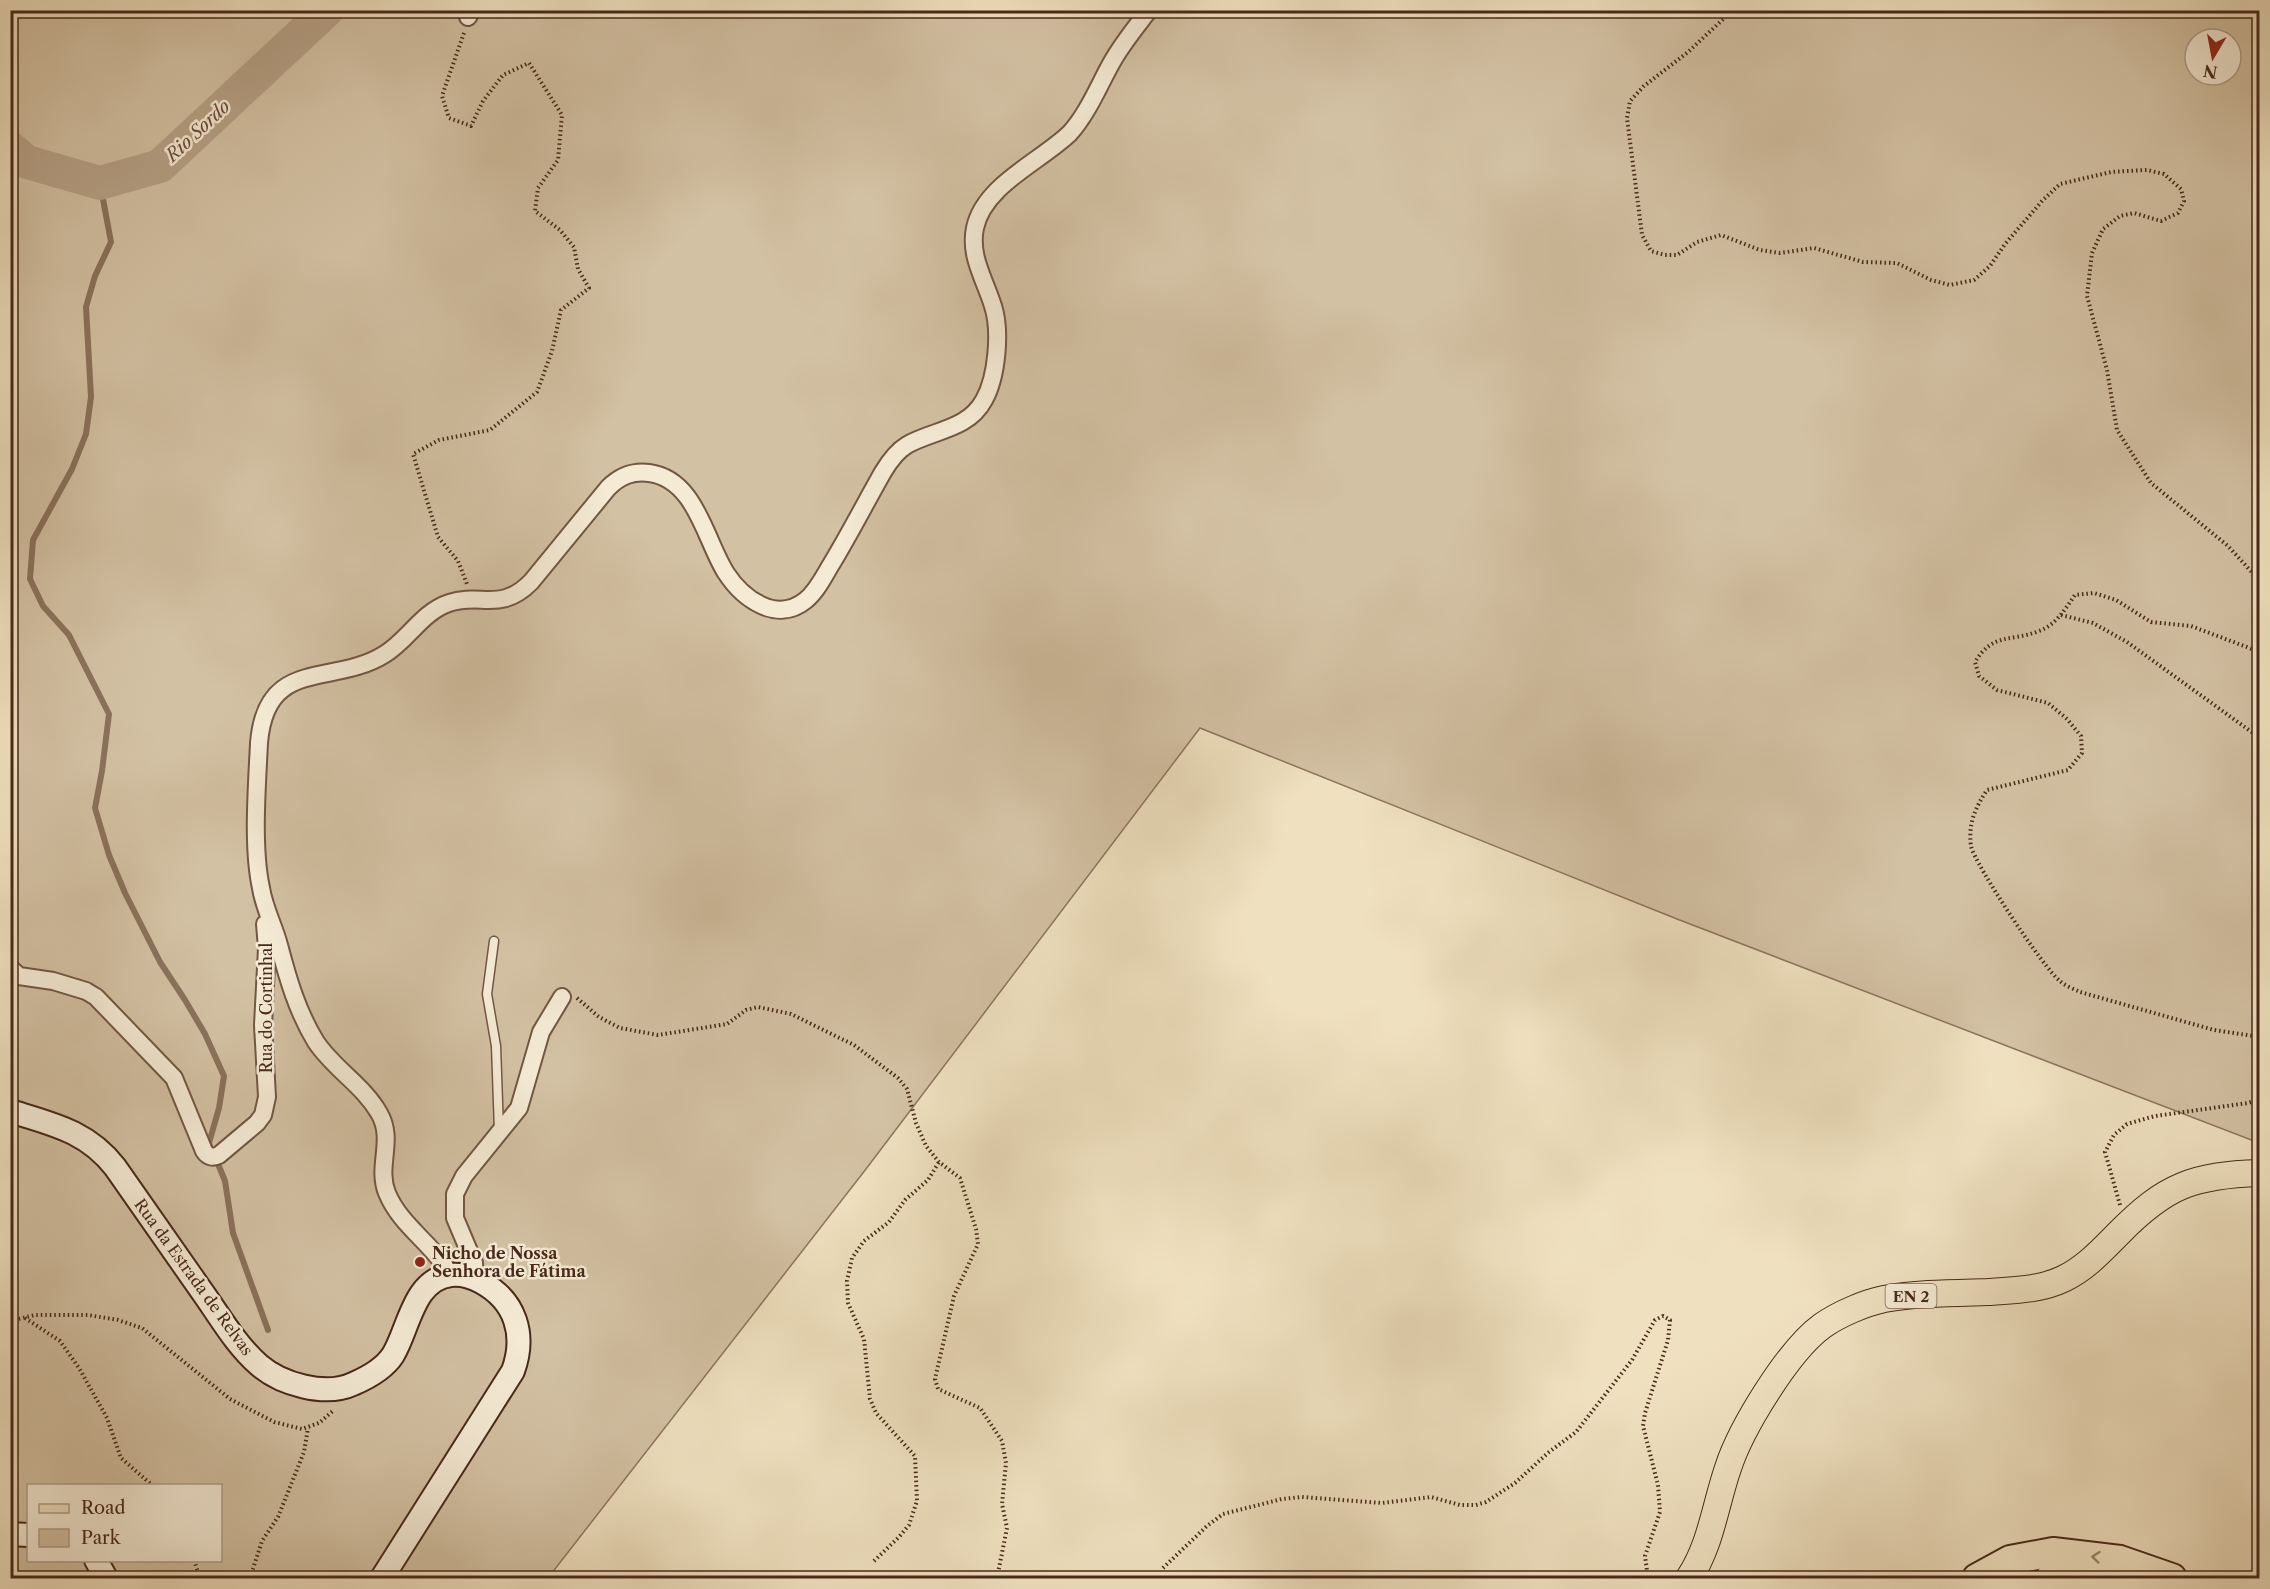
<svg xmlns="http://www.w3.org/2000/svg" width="2270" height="1589" viewBox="0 0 2270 1589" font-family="'Libre Caslon Text',serif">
  <rect width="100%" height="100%" fill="#efe0bf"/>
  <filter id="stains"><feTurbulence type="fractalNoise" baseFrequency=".00333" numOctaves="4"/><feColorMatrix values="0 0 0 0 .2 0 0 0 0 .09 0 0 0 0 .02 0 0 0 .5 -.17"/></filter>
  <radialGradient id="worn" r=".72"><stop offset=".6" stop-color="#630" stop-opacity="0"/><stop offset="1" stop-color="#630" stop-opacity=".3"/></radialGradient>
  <path fill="#d3c1a3" stroke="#8e755e" stroke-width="1.5" fill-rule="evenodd" d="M11,11H2259V1143L1677,919L1200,728L866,1169L548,1578H11ZM2195,39H2231V75H2195ZM28,1486H220V1560H28Z"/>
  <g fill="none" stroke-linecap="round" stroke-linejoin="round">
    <g stroke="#8a725b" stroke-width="6">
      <polyline points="100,183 111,242 95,276 86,307 91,397 86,434 72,469 33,540 30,579 43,606 69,635 109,714 102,771 95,808 109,855 125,893 160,962 185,1000 205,1034 224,1076 219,1108 209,1143 210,1147"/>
      <polyline points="216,1159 225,1181 233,1233 268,1330"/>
    </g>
    <polyline stroke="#b6a287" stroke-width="34" points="10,148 27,162 100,183 160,166 327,10"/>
    <g stroke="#725743" stroke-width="11">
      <polyline id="lane" points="494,941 487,994 496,1046 499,1131"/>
    </g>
    <g stroke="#725743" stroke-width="20">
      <g id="street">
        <polyline points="468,17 472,10"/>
        <path d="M10,968L19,976L53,981L86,991L96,997L174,1078L204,1151C208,1157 213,1158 219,1155L257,1123L263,1115L267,1097L263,1025L267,948L265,924"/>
        <path d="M450,1275C434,1244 401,1227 387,1193C376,1166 395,1140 379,1113C363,1085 334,1069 316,1042C297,1011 288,979 279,945C274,926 264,908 261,888C252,847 257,786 259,743C266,656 333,687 385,654C408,640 422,612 449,603C481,592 500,613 531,582L608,488C620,476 632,471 649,473C696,479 705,540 726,573C743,599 777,624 806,600C817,591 824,576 832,563C850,533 866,502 883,472C889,462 897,451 907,445C933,430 968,430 984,400C997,377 1001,331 993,306C985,280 969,256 975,228C984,185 1040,162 1070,133C1088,113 1099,85 1112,62C1122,44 1136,27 1149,10"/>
        <polyline points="475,1279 474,1263 455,1218 455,1194 464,1176 519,1108 541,1032 562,997"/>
      </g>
    </g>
    <g stroke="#48291a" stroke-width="26">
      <g id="secondary">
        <path d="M10,1111C52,1124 87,1131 115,1167C144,1208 172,1249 201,1290C219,1315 235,1344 259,1365C281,1384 325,1397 353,1384C367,1378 384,1369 393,1355C409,1329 413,1279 451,1275C461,1274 472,1277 481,1282C516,1301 526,1335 513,1371L382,1578"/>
        <polyline points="10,1534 28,1535"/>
        <polyline points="96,1560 106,1578"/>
      </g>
    </g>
    <g stroke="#48291a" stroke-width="28">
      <path id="primary" d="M1689,1578C1711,1545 1715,1506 1728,1468C1741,1428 1788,1351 1822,1326C1839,1314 1865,1303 1884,1299C1918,1293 1954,1293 1988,1292C2014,1290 2040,1290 2063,1279C2086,1268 2102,1250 2119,1233C2165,1186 2193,1175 2260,1173"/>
    </g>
    <g stroke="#48291a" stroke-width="32">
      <g id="highway">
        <polyline points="1977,1578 2010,1560 2053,1552 2120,1560 2172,1578"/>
        <polyline points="2050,1578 2070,1575 2088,1578"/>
      </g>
    </g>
    <g stroke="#48291a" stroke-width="4" stroke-dasharray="1.5 3" stroke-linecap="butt">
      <polyline points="1733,10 1688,52 1644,86 1630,101 1627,118 1642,235 1651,251 1665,255 1677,255 1697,242 1721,235 1760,250 1780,253 1814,248 1863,262 1897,263 1931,280 1950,285 1974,280 1990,266 2005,244 2043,200 2060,184 2111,172 2147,170 2164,174 2181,189 2184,201 2178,213 2161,221 2134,213 2120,216 2103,229 2092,253 2087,296 2107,370 2117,430 2151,483 2228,546 2260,581"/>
      <polyline points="464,33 442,96 449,118 471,126 483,101 503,75 529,63 562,115 558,160 538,188 535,211 560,230 574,247 578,269 589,288 561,310 552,351 537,392 490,430 439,440 413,454 438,537 458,561 467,584"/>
      <polyline points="2061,615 2093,623 2127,642 2260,738"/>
      <path d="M2260,652L2191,626L2151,622L2116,600L2094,593L2075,595C2065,609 2056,625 2039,631C2012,642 1993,632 1975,662L1979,676L1997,690L2048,703L2067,719L2081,736L2082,753L2068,770L1987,790C1975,808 1968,824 1971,846C1974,863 2044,969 2060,981C2065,986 2074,989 2080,992L2214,1030L2260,1037"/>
      <polyline points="577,998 599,1017 620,1028 658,1035 727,1024 746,1010 758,1007 791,1014 854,1045 898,1078 907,1089 916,1123 926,1146 939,1162 960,1178 976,1229 978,1244 954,1296 935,1379 938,1389 980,1408 1002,1441 1006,1463 1002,1504 1007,1528 997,1578"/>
      <polyline points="2120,1205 2105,1152 2114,1135 2127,1124 2155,1116 2248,1103 2260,1099"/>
      <polyline points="25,1318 60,1341 79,1368 107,1418 121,1458 153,1486"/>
      <polyline points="10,1321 35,1315 88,1315 118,1320 142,1328 230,1399 274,1422 302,1429 319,1423 334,1410"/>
      <polyline points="194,1560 200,1578"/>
      <polyline points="874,1561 899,1537 909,1525 917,1501 915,1456 876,1413 870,1399 864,1339 848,1303 847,1281 852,1258 864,1241 889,1222 905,1200 928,1180 939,1162"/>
      <polyline points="1163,1568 1207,1526 1223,1514 1282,1499 1302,1497 1382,1503 1431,1497 1460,1505 1476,1505 1486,1502 1515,1483 1549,1452 1576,1432 1632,1360 1655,1320 1663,1316 1670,1320 1668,1340 1645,1413 1643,1426 1658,1485 1660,1512 1645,1556 1648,1578"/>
      <polyline points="250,1578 262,1541 278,1517 304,1452 308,1428"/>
      <polyline points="356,1578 364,1573"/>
    </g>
    <use href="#lane" stroke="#f5ebd5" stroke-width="8"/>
    <use href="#street" stroke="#f5ebd5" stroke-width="16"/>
    <use href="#secondary" stroke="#f5ebd5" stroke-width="22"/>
    <use href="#primary" stroke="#efe0bf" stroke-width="26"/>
    <use href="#highway" stroke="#efe0bf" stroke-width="28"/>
  </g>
  <defs><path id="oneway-chevron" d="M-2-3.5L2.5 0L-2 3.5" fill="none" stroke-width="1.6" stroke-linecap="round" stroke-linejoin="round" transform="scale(1.5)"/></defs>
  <use stroke="#9c846c" href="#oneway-chevron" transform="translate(2096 1557) rotate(-174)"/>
  <circle fill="#8f2418" stroke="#f5ebd5" stroke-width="2" cx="420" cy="1262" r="6"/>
  <g text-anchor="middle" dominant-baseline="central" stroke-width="5" stroke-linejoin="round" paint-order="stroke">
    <rect fill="#f5ebd5" stroke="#7c6352" stroke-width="1.5" x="1885.5" y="1284" width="51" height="24" rx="4.5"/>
    <g font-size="15" font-weight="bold" fill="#48291a">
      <text x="1911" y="1296">EN 2</text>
    </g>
    <g font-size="16" fill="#48291a" stroke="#f5ebd5">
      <text transform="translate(266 1008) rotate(-90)">Rua do Cortinhal</text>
      <text transform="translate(194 1277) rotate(54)">Rua da Estrada de Relvas</text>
    </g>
    <g font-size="16" font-weight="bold" fill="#48291a" stroke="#f5ebd5" text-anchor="start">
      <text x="432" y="1253">Nicho de Nossa<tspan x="432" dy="18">Senhora de Fátima</tspan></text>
    </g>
    <g font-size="18" font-style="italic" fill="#694d3b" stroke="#f5ebd5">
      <text transform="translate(198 131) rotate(-43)">Rio Sordo</text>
    </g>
  </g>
  <rect width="2270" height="1589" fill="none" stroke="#efe0bf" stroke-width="36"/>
  <rect x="12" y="12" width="2246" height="1565" fill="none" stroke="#48291a" stroke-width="3"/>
  <rect x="18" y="18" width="2234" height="1553" fill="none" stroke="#48291a" stroke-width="1.5"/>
  <rect x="27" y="1484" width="195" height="78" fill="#f5ebd5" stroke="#b09d8a" stroke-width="1.5"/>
  <rect x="39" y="1504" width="30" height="9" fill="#efe0bf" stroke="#b09d8a" stroke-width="1.5"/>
  <text x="81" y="1514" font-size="18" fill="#48291a">Road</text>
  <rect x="39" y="1529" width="30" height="18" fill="#d3c1a3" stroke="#b09d8a" stroke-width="1.5"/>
  <text x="81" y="1544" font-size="18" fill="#48291a">Park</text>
  <g transform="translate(2213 57) rotate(190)"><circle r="28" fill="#f5ebd5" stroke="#b09d8a" stroke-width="1.5"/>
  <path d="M0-4.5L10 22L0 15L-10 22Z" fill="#8f2418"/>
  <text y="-9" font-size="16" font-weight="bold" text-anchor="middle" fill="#48291a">N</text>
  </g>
  <rect width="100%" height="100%" filter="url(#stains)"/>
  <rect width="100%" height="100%" fill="url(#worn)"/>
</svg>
